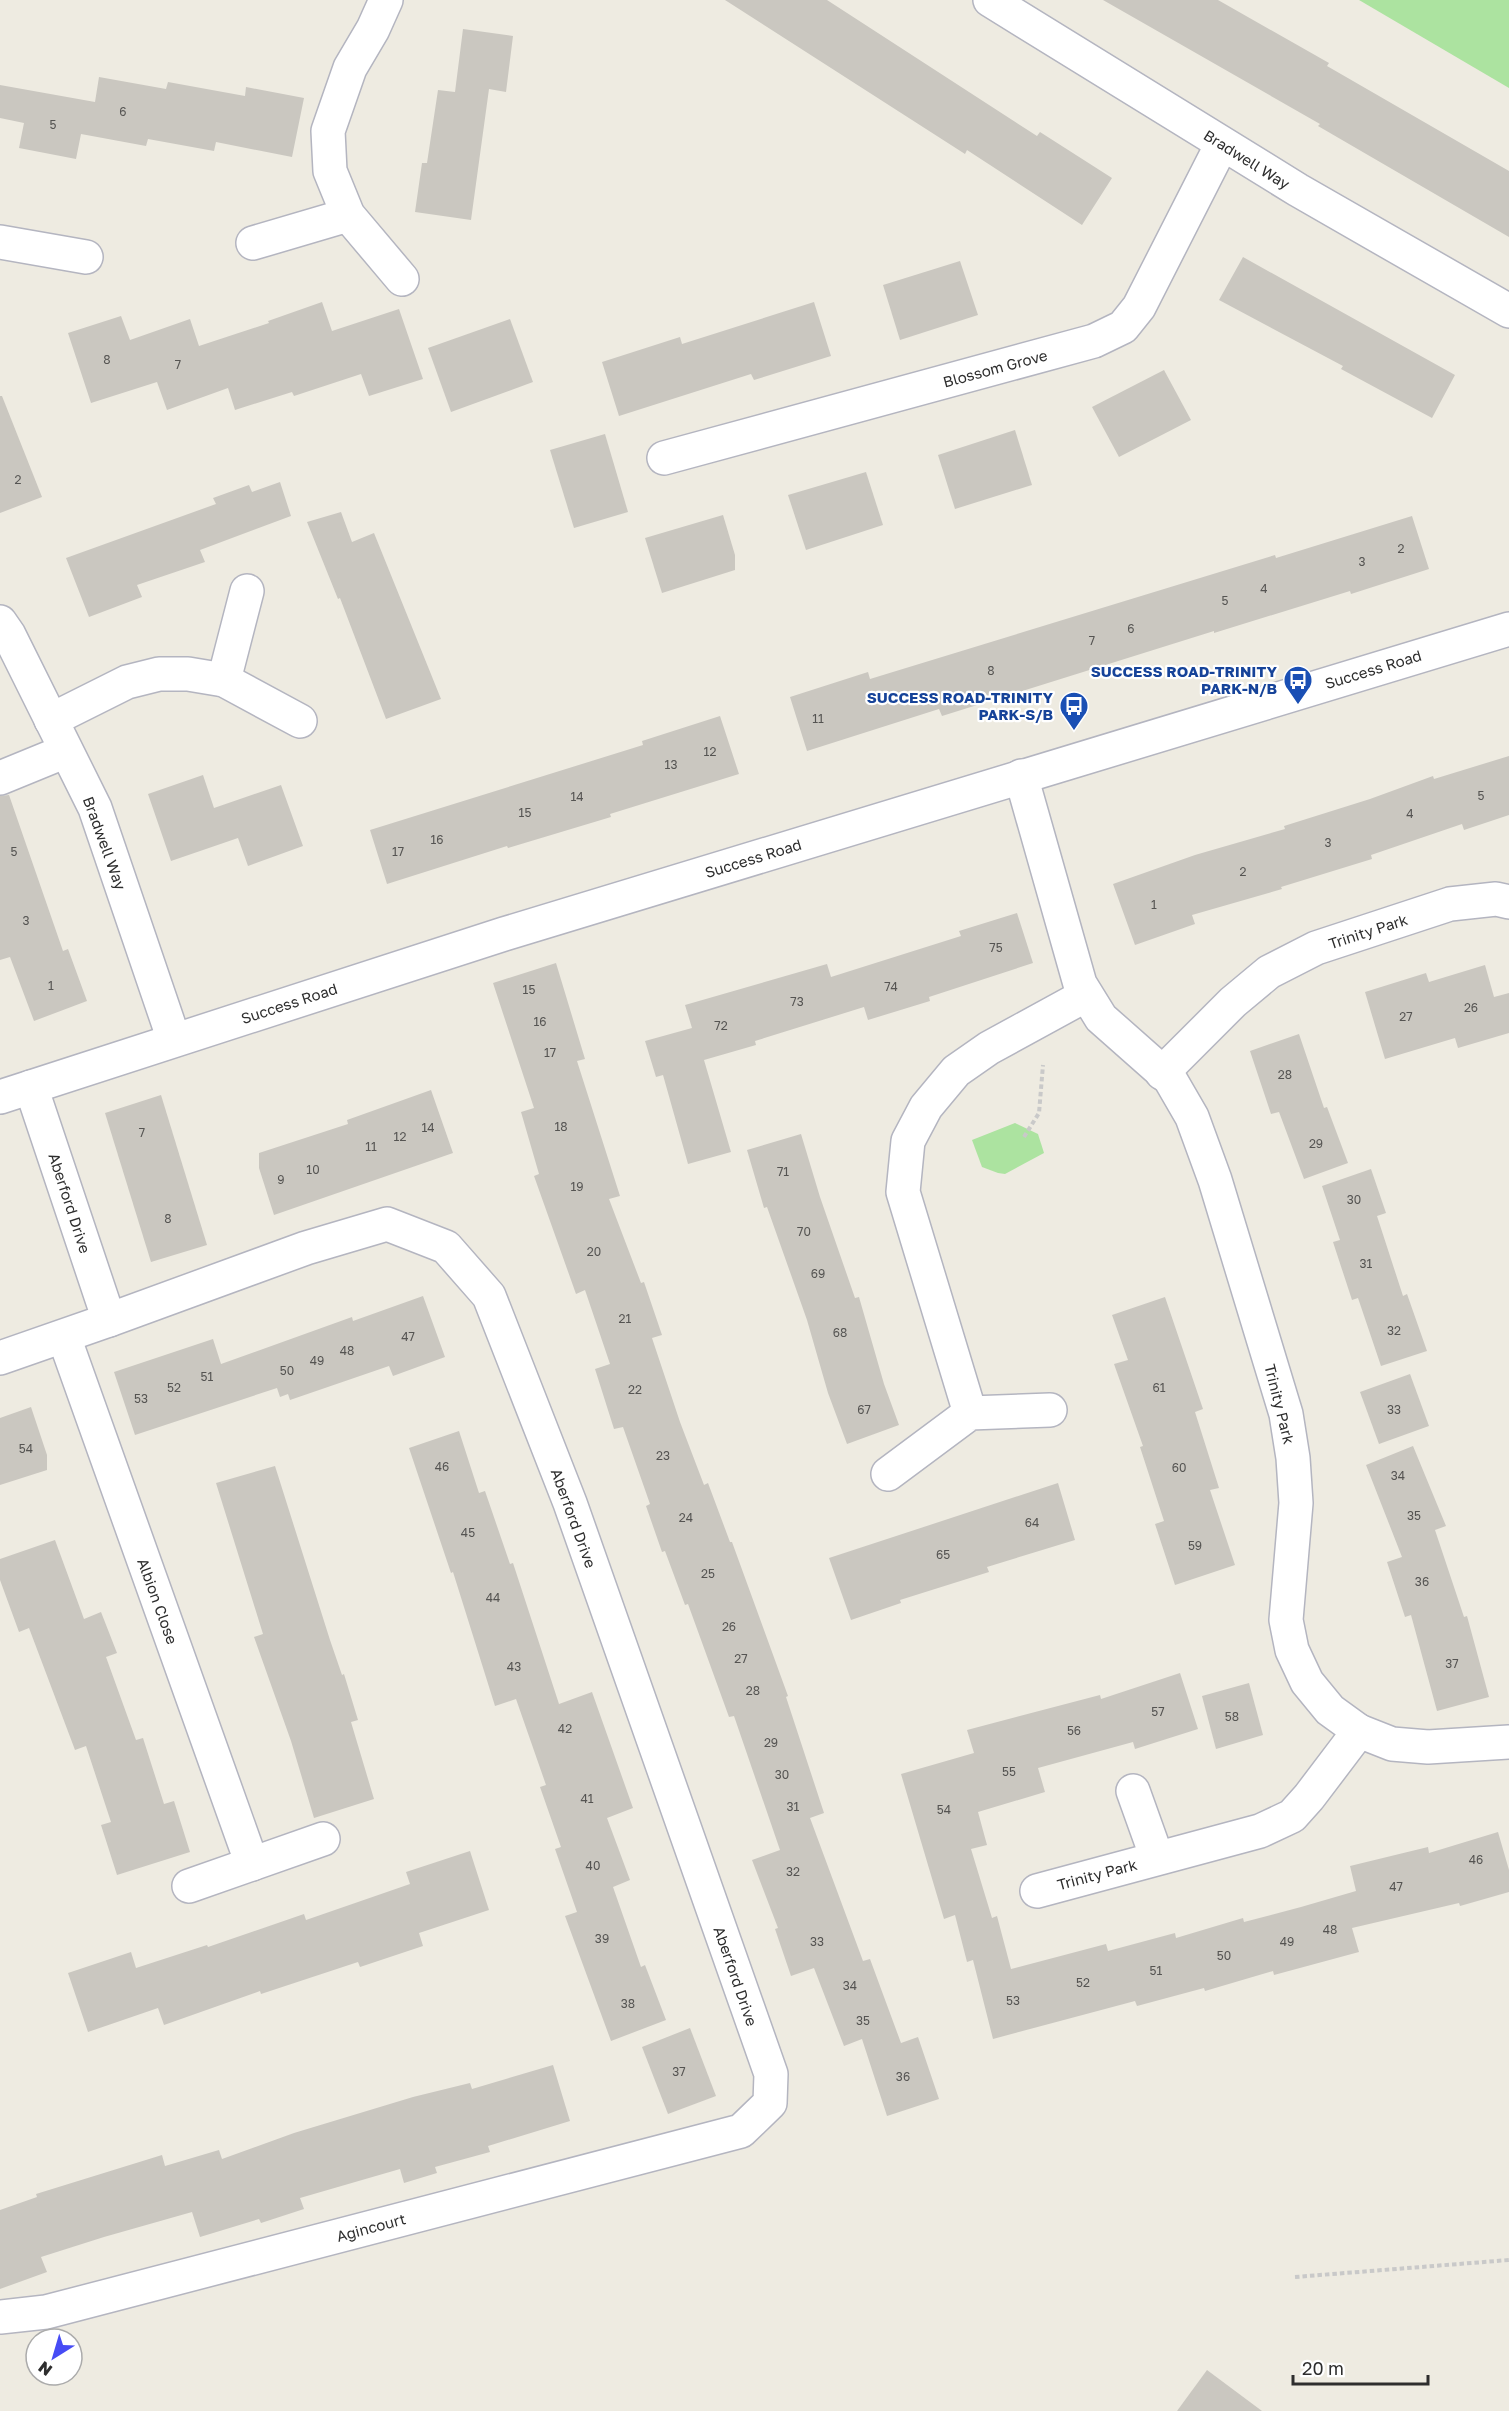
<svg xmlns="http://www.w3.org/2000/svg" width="1509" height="2411" viewBox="0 0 1509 2411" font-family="'Golos Text',sans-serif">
  <rect width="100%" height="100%" fill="#eeebe1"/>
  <g fill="#ace3a0">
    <polygon points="1359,0 1509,0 1509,88"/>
    <polygon points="1015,1123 1038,1134 1044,1153 1005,1174 998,1173 982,1167 972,1140"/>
  </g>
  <g fill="#cac7c0">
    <polygon points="725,0 827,0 1037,136 1040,132 1112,178 1082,225 967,150 965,154"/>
    <polygon points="1103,0 1218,0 1329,63 1327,66 1509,171 1509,237 1318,126 1320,124"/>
    <polygon points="463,29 513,36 506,92 489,89 471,220 415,212 422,163 427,163 438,90 455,92"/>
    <polygon points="99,77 166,89 168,82 245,96 246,87 304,98 292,157 216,142 214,151 148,139 146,146 81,134 76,159 19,148 24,123 0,118 0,85 95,102"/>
    <polygon points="1243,257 1455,375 1432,418 1341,369 1343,366 1219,300"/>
    <polygon points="960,261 978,315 900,340 883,285"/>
    <polygon points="322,302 332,331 399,309 423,379 369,396 361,374 294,396 292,392 235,410 228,388 167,410 157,382 91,403 68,333 121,316 130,340 190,319 199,346 269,323 268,321"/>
    <polygon points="814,302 831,356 754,380 751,374 619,416 602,362 680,337 682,344"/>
    <polygon points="510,319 533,382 451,412 428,348"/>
    <polygon points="1164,370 1191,420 1119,457 1092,407"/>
    <polygon points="0,396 2,396 42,497 0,513"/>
    <polygon points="1015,430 1032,485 955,509 938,455"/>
    <polygon points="605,434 628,512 574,528 550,450"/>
    <polygon points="866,472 883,525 806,550 788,495"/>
    <polygon points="280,482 291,516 200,550 205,562 137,585 142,597 89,617 66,558 216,504 213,498 249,485 252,492"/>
    <polygon points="341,512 352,542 374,533 441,699 386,719 340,598 338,599 307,522"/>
    <polygon points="723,515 735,555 735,570 662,593 645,538"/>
    <polygon points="1412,516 1429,569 1351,594 1350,591 1214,633 1214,631 942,716 939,709 807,751 790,697 868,672 870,679 1275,555 1276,558"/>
    <polygon points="720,716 739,774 610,814 611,817 508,848 507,846 387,884 370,830 643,745 642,741"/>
    <polygon points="1509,756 1509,815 1464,830 1462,824 1371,855 1372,859 1281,887 1282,889 1192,915 1195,924 1135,945 1113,884 1195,855 1285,829 1284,826 1370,799 1433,776 1434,779"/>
    <polygon points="203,775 214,808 281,785 303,846 248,866 238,838 171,861 148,794"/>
    <polygon points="9,795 63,951 68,949 87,1001 34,1021 10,957 0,960 0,796"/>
    <polygon points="1017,913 1033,963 929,997 930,1001 868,1020 864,1007 755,1041 756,1045 704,1060 731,1152 688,1164 663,1075 656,1077 645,1041 692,1028 685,1005 827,964 831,977 961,936 959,931"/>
    <polygon points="556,963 585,1059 577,1061 620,1196 609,1199 641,1283 644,1282 662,1335 652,1338 680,1422 704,1485 708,1483 730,1542 732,1542 788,1696 786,1697 824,1813 810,1818 863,1961 870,1959 901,2043 918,2037 939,2099 887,2116 862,2039 844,2046 814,1968 791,1976 775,1929 778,1928 752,1860 780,1850 734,1716 729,1717 688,1604 685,1605 665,1551 662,1552 646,1506 650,1504 623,1427 614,1429 595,1369 610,1364 585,1290 576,1294 534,1176 539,1174 521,1112 534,1108 493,983"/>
    <polygon points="1485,965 1494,997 1509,993 1509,1033 1458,1048 1455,1038 1385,1059 1365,992 1426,973 1429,982"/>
    <polygon points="1299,1034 1324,1108 1327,1107 1348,1163 1304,1179 1279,1112 1271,1114 1250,1051"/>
    <polygon points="431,1090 453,1153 274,1215 259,1168 259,1153 348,1124 347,1120"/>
    <polygon points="161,1095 207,1245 151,1262 105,1113"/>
    <polygon points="801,1134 820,1197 855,1298 859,1297 884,1384 899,1425 847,1444 828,1393 807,1320 767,1207 764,1208 747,1150"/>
    <polygon points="1371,1169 1386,1213 1377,1216 1403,1296 1407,1294 1427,1351 1381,1366 1358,1298 1352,1300 1333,1242 1340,1240 1322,1186"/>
    <polygon points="423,1296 445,1357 393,1376 389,1366 290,1400 288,1394 280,1397 277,1388 135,1435 114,1372 213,1339 221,1364 352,1317 353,1321"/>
    <polygon points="1165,1297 1203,1409 1195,1412 1219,1488 1210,1490 1235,1565 1175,1585 1155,1524 1164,1521 1140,1447 1143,1446 1114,1364 1128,1360 1112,1315"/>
    <polygon points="1410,1374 1429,1426 1379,1444 1360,1392"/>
    <polygon points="31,1407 47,1455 47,1470 0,1485 0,1418"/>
    <polygon points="459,1431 479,1493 485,1491 510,1564 513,1563 559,1704 592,1692 633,1808 607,1818 630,1880 613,1887 641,1967 645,1965 666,2020 611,2041 565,1916 577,1912 555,1849 561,1847 540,1787 546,1785 516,1699 495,1706 453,1572 451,1573 409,1448"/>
    <polygon points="1413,1446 1446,1526 1435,1530 1464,1617 1467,1616 1489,1697 1437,1711 1411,1615 1405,1617 1387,1562 1402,1557 1366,1465"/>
    <polygon points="275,1466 330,1640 342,1675 344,1674 358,1720 351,1722 374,1799 314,1818 291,1741 254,1637 263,1634 216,1483"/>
    <polygon points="1058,1483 1075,1540 987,1567 989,1572 900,1600 901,1603 851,1620 829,1558"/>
    <polygon points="55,1540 84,1619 101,1612 117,1653 106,1657 136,1740 143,1738 164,1804 174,1801 190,1852 117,1875 101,1825 111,1822 86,1746 75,1750 29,1628 19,1632 0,1580 0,1559"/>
    <polygon points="1180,1673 1198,1729 1135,1749 1133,1742 1038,1768 1045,1792 978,1812 987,1845 971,1849 992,1918 997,1916 1011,1969 1106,1944 1108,1951 1175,1933 1176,1938 1243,1918 1244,1922 1301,1907 1356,1891 1350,1866 1428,1847 1429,1853 1498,1832 1509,1870 1509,1892 1460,1906 1459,1903 1352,1928 1359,1952 1274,1975 1273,1971 1205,1991 1204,1988 1137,2006 1135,2001 993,2039 973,1960 967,1962 955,1915 944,1919 901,1774 974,1753 967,1730 1100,1695 1101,1699"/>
    <polygon points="1249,1683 1263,1735 1216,1749 1202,1696"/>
    <polygon points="470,1851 489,1910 419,1933 423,1946 360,1967 358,1962 261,1994 260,1991 164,2025 158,2008 88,2032 68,1973 131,1952 136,1968 207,1945 208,1947 304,1914 306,1920 410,1884 406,1872"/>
    <polygon points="690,2028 716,2096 668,2114 642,2047"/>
    <polygon points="553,2065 570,2121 488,2146 490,2152 435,2167 437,2173 404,2183 400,2169 300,2198 304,2209 261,2223 259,2219 200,2237 192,2212 104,2237 41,2257 47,2272 0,2289 0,2210 37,2197 36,2194 162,2155 165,2166 219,2150 222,2159 294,2133 413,2097 470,2083 472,2089"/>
    <polygon points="1207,2370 1262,2411 1177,2411"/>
  </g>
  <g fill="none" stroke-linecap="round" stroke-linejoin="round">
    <g stroke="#b4b5c0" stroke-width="36">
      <g id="minor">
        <polyline points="386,0 373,29 350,68 328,131 330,171 348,215 402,279"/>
        <polyline points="990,0 1298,190 1509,311"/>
        <polyline points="0,242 86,257"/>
        <polyline points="253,243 348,215"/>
        <polyline points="664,458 1094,341 1123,327 1139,307 1222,144"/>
        <polyline points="0,622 9,635 95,808 174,1040"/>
        <polyline points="224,680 247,591"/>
        <polyline points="51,720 127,682 159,674 188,674 224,680 300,721"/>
        <polyline points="1021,776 1080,984 1101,1018 1170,1079 1192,1117 1215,1180 1286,1414 1293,1458 1296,1503 1286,1620 1292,1650 1307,1682 1330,1710 1359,1731 1392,1744 1428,1747 1509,1742"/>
        <polyline points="0,778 66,751"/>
        <polyline points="1162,1073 1233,1002 1269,972 1316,948 1450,904 1496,899 1509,902"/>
        <polyline points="0,1097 504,934 1509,629"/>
        <polyline points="64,1337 252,1864"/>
        <polyline points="0,1358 109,1320 31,1087"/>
        <polyline points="970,1413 903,1192 908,1141 926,1107 956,1071 989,1048 1086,995"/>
        <polyline points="888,1474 970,1413 1050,1410"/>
        <polyline points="1133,1791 1157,1858"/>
        <polyline points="189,1886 323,1839"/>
        <polyline points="1037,1891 1260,1831 1292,1816 1309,1797 1359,1731"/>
        <polyline points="0,2317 46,2312 741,2131 770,2103 771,2074 570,1503 489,1296 446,1247 387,1224 306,1248 109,1320"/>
      </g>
    </g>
    <g stroke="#c9c9c9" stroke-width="4" stroke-dasharray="4.5 3" stroke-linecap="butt">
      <polyline points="1024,1137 1039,1113 1043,1065"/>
      <polyline points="1295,2277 1509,2260"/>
    </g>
    <use href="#minor" stroke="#fff" stroke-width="33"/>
  </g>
  <defs>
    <g id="bus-pin" transform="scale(1.5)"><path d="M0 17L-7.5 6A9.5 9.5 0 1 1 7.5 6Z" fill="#1a4fb4" stroke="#fff"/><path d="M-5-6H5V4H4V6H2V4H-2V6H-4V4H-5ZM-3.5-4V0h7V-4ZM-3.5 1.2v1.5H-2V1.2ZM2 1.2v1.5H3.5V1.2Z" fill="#fff"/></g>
  </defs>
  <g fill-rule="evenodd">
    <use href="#bus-pin" x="1298" y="680"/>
    <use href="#bus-pin" x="1074" y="706"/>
  </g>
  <g text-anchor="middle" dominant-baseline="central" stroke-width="4.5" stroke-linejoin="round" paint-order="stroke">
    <g font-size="12" fill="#555452">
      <text x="123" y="111">6</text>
      <text x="53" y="124">5</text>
      <text x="107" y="359">8</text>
      <text x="178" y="364">7</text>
      <text x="18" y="479">2</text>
      <text x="1401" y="548">2</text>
      <text x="1362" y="561">3</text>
      <text x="1264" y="588">4</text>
      <text x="1225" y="600">5</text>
      <text x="1131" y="628">6</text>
      <text x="1092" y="640">7</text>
      <text x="991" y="670">8</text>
      <text x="818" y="718">11</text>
      <text x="710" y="751">12</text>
      <text x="671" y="764">13</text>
      <text x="1481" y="795">5</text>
      <text x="577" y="796">14</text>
      <text x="525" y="812">15</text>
      <text x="1410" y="813">4</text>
      <text x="437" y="839">16</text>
      <text x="1328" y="842">3</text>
      <text x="14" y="851">5</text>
      <text x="398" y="851">17</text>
      <text x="1243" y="871">2</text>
      <text x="1154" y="904">1</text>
      <text x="26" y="920">3</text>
      <text x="996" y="947">75</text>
      <text x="51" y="985">1</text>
      <text x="891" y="986">74</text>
      <text x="529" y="989">15</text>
      <text x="797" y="1001">73</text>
      <text x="1471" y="1007">26</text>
      <text x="1406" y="1016">27</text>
      <text x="540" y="1021">16</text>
      <text x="721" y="1025">72</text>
      <text x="550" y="1052">17</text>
      <text x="1285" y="1074">28</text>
      <text x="561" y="1126">18</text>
      <text x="428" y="1127">14</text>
      <text x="142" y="1132">7</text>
      <text x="400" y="1136">12</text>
      <text x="1316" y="1143">29</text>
      <text x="371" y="1146">11</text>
      <text x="313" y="1169">10</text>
      <text x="783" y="1171">71</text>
      <text x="281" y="1179">9</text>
      <text x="577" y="1186">19</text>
      <text x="1354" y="1199">30</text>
      <text x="168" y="1218">8</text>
      <text x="804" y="1231">70</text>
      <text x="594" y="1251">20</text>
      <text x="1366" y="1263">31</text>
      <text x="818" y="1273">69</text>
      <text x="625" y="1318">21</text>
      <text x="1394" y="1330">32</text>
      <text x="840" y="1332">68</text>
      <text x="408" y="1336">47</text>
      <text x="347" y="1350">48</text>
      <text x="317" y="1360">49</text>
      <text x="287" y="1370">50</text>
      <text x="207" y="1376">51</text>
      <text x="174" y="1387">52</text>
      <text x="1159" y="1387">61</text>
      <text x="635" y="1389">22</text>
      <text x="141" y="1398">53</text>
      <text x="864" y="1409">67</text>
      <text x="1394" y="1409">33</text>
      <text x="26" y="1448">54</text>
      <text x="663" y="1455">23</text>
      <text x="442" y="1466">46</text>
      <text x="1179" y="1467">60</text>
      <text x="1398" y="1475">34</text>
      <text x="1414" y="1515">35</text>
      <text x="686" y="1517">24</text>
      <text x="1032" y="1522">64</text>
      <text x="468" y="1532">45</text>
      <text x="1195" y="1545">59</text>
      <text x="943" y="1554">65</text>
      <text x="708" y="1573">25</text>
      <text x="1422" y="1581">36</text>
      <text x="493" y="1597">44</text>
      <text x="729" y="1626">26</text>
      <text x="741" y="1658">27</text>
      <text x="1452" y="1663">37</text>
      <text x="514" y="1666">43</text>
      <text x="753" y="1690">28</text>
      <text x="1158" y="1711">57</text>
      <text x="1232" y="1716">58</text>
      <text x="565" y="1728">42</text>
      <text x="1074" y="1730">56</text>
      <text x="771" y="1742">29</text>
      <text x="1009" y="1771">55</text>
      <text x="782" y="1774">30</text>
      <text x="587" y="1798">41</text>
      <text x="793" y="1806">31</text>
      <text x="944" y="1809">54</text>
      <text x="1476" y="1859">46</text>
      <text x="593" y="1865">40</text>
      <text x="793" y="1871">32</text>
      <text x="1396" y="1886">47</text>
      <text x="1330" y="1929">48</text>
      <text x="602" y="1938">39</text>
      <text x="817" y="1941">33</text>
      <text x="1287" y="1941">49</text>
      <text x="1224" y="1955">50</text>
      <text x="1156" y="1970">51</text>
      <text x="1083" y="1982">52</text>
      <text x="850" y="1985">34</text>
      <text x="1013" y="2000">53</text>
      <text x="628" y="2003">38</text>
      <text x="863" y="2020">35</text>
      <text x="679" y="2071">37</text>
      <text x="903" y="2076">36</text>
    </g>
    <g font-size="15" fill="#2e2e2e" stroke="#fff">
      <text transform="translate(1247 159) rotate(32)">Bradwell Way</text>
      <text transform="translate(995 368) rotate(-15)">Blossom Grove</text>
      <text transform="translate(1373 669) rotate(-17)">Success Road</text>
      <text transform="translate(105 843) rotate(70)">Bradwell Way</text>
      <text transform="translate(753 858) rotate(-17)">Success Road</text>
      <text transform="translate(1368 931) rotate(-18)">Trinity Park</text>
      <text transform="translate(289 1003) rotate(-18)">Success Road</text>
      <text transform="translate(70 1203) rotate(72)">Aberford Drive</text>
      <text transform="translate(1280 1404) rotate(76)">Trinity Park</text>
      <text transform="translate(574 1518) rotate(70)">Aberford Drive</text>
      <text transform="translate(158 1601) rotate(70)">Albion Close</text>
      <text transform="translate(1097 1874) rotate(-15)">Trinity Park</text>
      <text transform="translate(736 1976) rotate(71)">Aberford Drive</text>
      <text transform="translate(371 2227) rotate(-15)">Agincourt</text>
    </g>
    <g font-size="15" font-weight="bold" fill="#164399" stroke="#fff" text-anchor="end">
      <text x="1277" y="671">SUCCESS ROAD-TRINITY<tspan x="1277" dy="17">PARK-N/B</tspan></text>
      <text x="1053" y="697">SUCCESS ROAD-TRINITY<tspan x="1053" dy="17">PARK-S/B</tspan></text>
    </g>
  </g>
  <g transform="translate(54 2357) rotate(217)"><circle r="28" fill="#ffffff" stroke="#ababab" stroke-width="1.5"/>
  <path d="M0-4.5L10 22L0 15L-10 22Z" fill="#474cf5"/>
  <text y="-9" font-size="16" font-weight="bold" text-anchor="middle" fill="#2e2e2e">N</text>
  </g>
  <path d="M1293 2375v9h135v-9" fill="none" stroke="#2e2e2e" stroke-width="3"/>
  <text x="1302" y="2375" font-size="18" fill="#2e2e2e" stroke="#ffffff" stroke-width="4.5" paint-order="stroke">20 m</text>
</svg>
